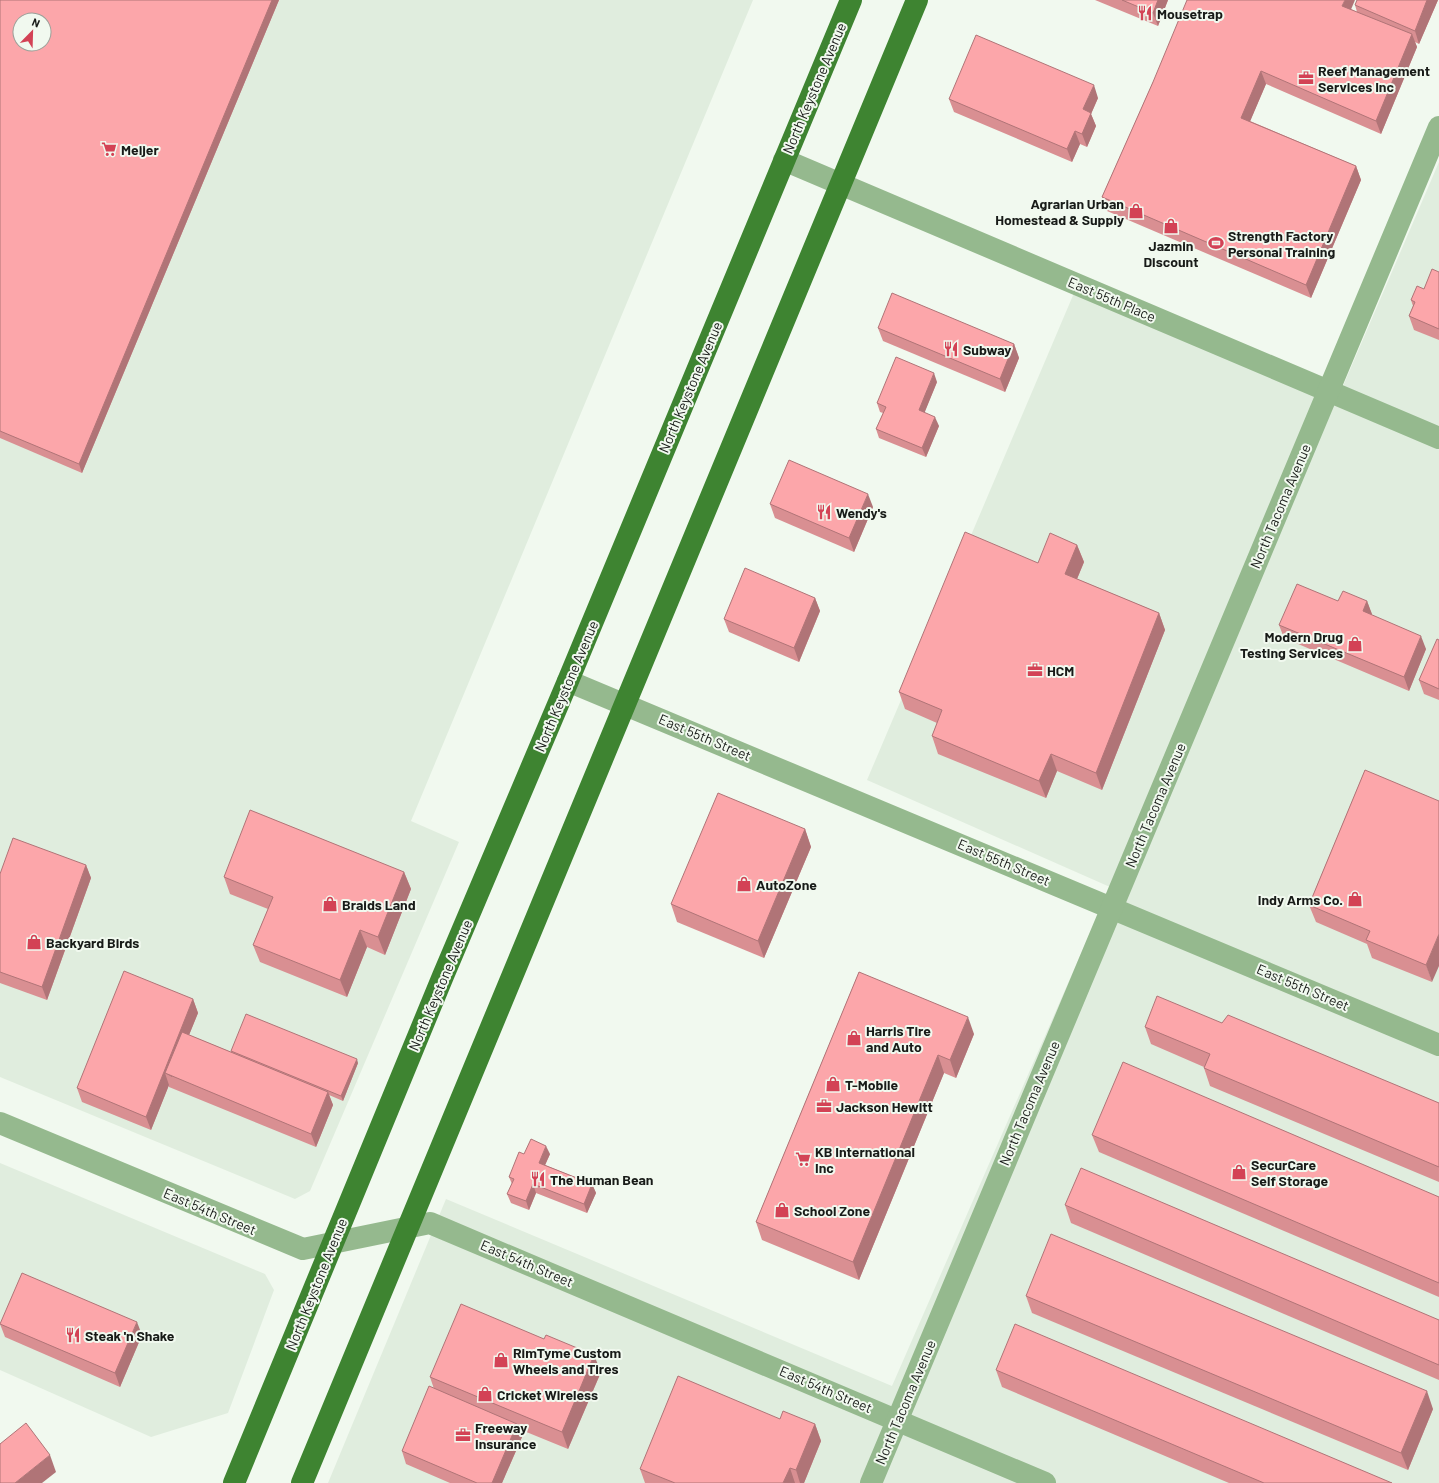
<svg xmlns="http://www.w3.org/2000/svg" width="1439" height="1483" viewBox="0 0 1439 1483" font-family="Barlow,sans-serif">
  <rect width="100%" height="100%" fill="#f1f9ef"/>
  <g fill="#e0edde" fill-rule="evenodd">
    <path d="M0,0H753L411,821L459,842L310,1191L295,1199L0,1077ZM20,20H44V44H20Z"/>
    <polygon points="1439,162 1439,1483 328,1483 446,1199 892,1386 1110,887 867,780 1074,293 1343,386"/>
    <polygon points="0,1163 265,1274 274,1290 228,1413 151,1437 0,1370"/>
  </g>
  <g fill="none" stroke-linecap="round" stroke-linejoin="round">
    <g stroke="#95b98e" stroke-width="22">
      <polyline points="784,160 1439,438"/>
      <polyline points="568,681 1439,1045"/>
      <polyline points="0,1123 303,1249 430,1223 1045,1483"/>
      <polyline points="871,1483 1439,127"/>
    </g>
    <g stroke="#3e8431" stroke-width="22">
      <polyline points="234,1483 443,976 568,681 851,0"/>
      <polyline points="302,1483 917,0"/>
    </g>
  </g>
  <g fill="#d98f92">
    <polygon points="0,0 279,0 82,473 0,438"/>
    <polygon points="1095,0 1168,0 1158,26"/>
    <polygon points="1438,0 1419,44 1415,42 1417,47 1381,134 1266,84 1250,121 1356,166 1361,180 1311,298 1107,211 1102,197 1153,82 1351,9 1357,12 1355,5"/>
    <polygon points="1098,98 1091,114 1096,126 1087,147 1080,144 1072,162 954,112 949,99"/>
    <polygon points="1439,272 1439,340 1414,330 1409,316 1413,306 1411,300 1424,289"/>
    <polygon points="878,328 1014,344 1019,358 1005,392 883,341"/>
    <polygon points="937,382 924,413 939,426 926,457 879,438 876,429 883,413 880,412 877,403"/>
    <polygon points="770,504 873,507 854,552 775,518"/>
    <polygon points="1077,545 1084,562 1077,579 1159,613 1165,630 1102,790 1057,771 1046,798 938,754 932,736 937,723 905,709 899,692 1038,563"/>
    <polygon points="815,598 820,611 799,662 729,632 724,619"/>
    <polygon points="1338,601 1367,601 1372,615 1426,649 1409,691 1284,638 1279,625"/>
    <polygon points="1439,640 1439,700 1424,694 1419,680"/>
    <polygon points="1365,770 1432,982 1372,958 1367,944 1316,922 1309,905"/>
    <polygon points="805,829 811,847 764,958 677,922 671,904"/>
    <polygon points="86,865 91,878 47,1000 0,983 0,874"/>
    <polygon points="404,872 411,889 385,955 367,947 347,997 260,962 253,945 268,909 230,894 224,877"/>
    <polygon points="859,972 974,1034 956,1078 944,1073 859,1280 762,1240 756,1222"/>
    <polygon points="193,999 198,1013 189,1035 231,1052 231,1051 358,1063 343,1101 329,1095 333,1105 316,1147 169,1087 169,1085 151,1130 82,1102 77,1088"/>
    <polygon points="1222,1023 1439,1103 1439,1182 1210,1086 1204,1068 1204,1067 1151,1044 1145,1027"/>
    <polygon points="1092,1135 1439,1197 1439,1297 1099,1152"/>
    <polygon points="524,1154 550,1154 545,1165 592,1184 596,1193 587,1213 536,1193 529,1210 511,1203 507,1194 512,1184 509,1177"/>
    <polygon points="1065,1205 1439,1320 1439,1380 1071,1223"/>
    <polygon points="1026,1296 1433,1409 1408,1470 1032,1313"/>
    <polygon points="0,1324 142,1335 120,1387 5,1337"/>
    <polygon points="996,1370 1392,1483 1229,1483 1002,1387"/>
    <polygon points="601,1372 568,1449 519,1429 522,1437 502,1483 450,1483 406,1464 402,1451 434,1389 430,1377"/>
    <polygon points="780,1419 815,1424 821,1441 804,1483 645,1483 640,1469"/>
  </g>
  <g fill="#b07477">
    <polygon points="272,0 279,0 82,473 79,464"/>
    <polygon points="1158,0 1168,0 1158,26 1153,13"/>
    <polygon points="1345,0 1355,0 1347,19 1342,6"/>
    <polygon points="1427,0 1438,0 1419,44 1415,31"/>
    <polygon points="1412,34 1417,47 1381,134 1376,121"/>
    <polygon points="1261,71 1266,84 1246,131 1241,118"/>
    <polygon points="1094,85 1098,98 1091,114 1096,126 1087,147 1082,134 1083,109"/>
    <polygon points="1075,131 1080,144 1072,162 1067,149"/>
    <polygon points="1356,166 1361,180 1311,298 1306,285"/>
    <polygon points="1014,344 1019,358 1005,392 1000,379"/>
    <polygon points="934,373 937,382 922,419 919,410"/>
    <polygon points="935,417 939,426 926,457 922,448"/>
    <polygon points="868,494 873,507 854,552 849,538"/>
    <polygon points="1077,545 1084,562 1072,591 1065,574"/>
    <polygon points="815,598 820,611 799,662 794,648"/>
    <polygon points="1367,601 1372,614 1367,624 1363,611"/>
    <polygon points="1159,613 1165,630 1102,790 1096,773"/>
    <polygon points="1421,636 1426,649 1409,691 1404,677"/>
    <polygon points="1051,754 1057,771 1046,798 1039,781"/>
    <polygon points="805,829 811,847 764,958 758,941"/>
    <polygon points="86,865 91,878 47,1000 42,987"/>
    <polygon points="404,872 411,889 385,955 378,937"/>
    <polygon points="360,930 367,947 347,997 340,980"/>
    <polygon points="1439,934 1439,966 1432,982 1426,965"/>
    <polygon points="193,999 198,1013 172,1077 165,1073 169,1085 151,1130 146,1117"/>
    <polygon points="968,1017 974,1034 956,1078 950,1060"/>
    <polygon points="938,1055 944,1073 859,1280 853,1262"/>
    <polygon points="357,1059 358,1063 343,1101 341,1096"/>
    <polygon points="328,1092 333,1105 316,1147 311,1134"/>
    <polygon points="546,1146 550,1154 542,1172 539,1163"/>
    <polygon points="533,1184 536,1193 529,1210 526,1201"/>
    <polygon points="592,1184 596,1193 587,1213 584,1204"/>
    <polygon points="137,1322 142,1335 120,1387 115,1373"/>
    <polygon points="594,1355 601,1372 568,1449 562,1432"/>
    <polygon points="1427,1391 1433,1409 1408,1470 1401,1453"/>
    <polygon points="517,1424 522,1437 502,1483 492,1483"/>
    <polygon points="815,1424 821,1441 804,1483 800,1483 796,1470"/>
    <polygon points="50,1455 56,1472 42,1483 15,1483"/>
    <polygon points="790,1468 795,1483 783,1483"/>
  </g>
  <g fill="#fca6aa" stroke="#b07477" fill-rule="evenodd">
    <path d="M0,0H272L79,464L0,431ZM20,20H44V44H20Z"/>
    <polygon points="1122,0 1158,0 1153,13"/>
    <polygon points="1187,0 1345,0 1342,6 1412,34 1376,121 1261,71 1241,118 1356,166 1306,285 1102,197 1153,82"/>
    <polygon points="1357,0 1427,0 1415,31 1355,5"/>
    <polygon points="976,35 1094,85 1083,109 1091,113 1082,134 1075,131 1067,149 949,99"/>
    <polygon points="1432,269 1439,272 1439,329 1409,316 1415,302 1411,300 1417,286 1424,289"/>
    <polygon points="892,293 1014,344 1000,379 878,328"/>
    <polygon points="896,357 934,373 919,410 935,417 922,448 876,429 886,407 877,403"/>
    <polygon points="789,460 868,494 849,538 770,504"/>
    <polygon points="965,532 1038,563 1050,533 1077,545 1065,574 1159,613 1096,773 1051,754 1039,781 932,736 942,710 899,692"/>
    <polygon points="745,568 815,598 794,648 724,619"/>
    <polygon points="1297,584 1338,601 1343,591 1367,601 1363,611 1421,636 1404,677 1279,625"/>
    <polygon points="1437,639 1439,640 1439,689 1419,680"/>
    <polygon points="1365,770 1439,801 1439,934 1426,965 1366,940 1370,931 1309,905"/>
    <polygon points="718,793 805,829 758,941 671,904"/>
    <polygon points="250,810 404,872 378,937 360,930 340,980 253,945 273,897 224,877"/>
    <polygon points="13,838 86,865 42,987 0,972 0,874"/>
    <polygon points="124,971 193,999 146,1117 77,1088"/>
    <polygon points="859,972 968,1017 950,1060 938,1055 853,1262 756,1222"/>
    <polygon points="1157,996 1222,1023 1228,1015 1439,1103 1439,1167 1204,1068 1210,1054 1145,1027"/>
    <polygon points="246,1014 357,1059 341,1096 231,1051"/>
    <polygon points="182,1032 328,1092 311,1134 165,1073"/>
    <polygon points="1123,1062 1439,1197 1439,1283 1092,1135"/>
    <polygon points="531,1139 546,1146 539,1163 592,1184 584,1204 533,1184 526,1201 507,1194 514,1179 509,1177 519,1152 524,1154"/>
    <polygon points="1081,1168 1439,1320 1439,1365 1065,1205"/>
    <polygon points="1051,1234 1427,1391 1401,1453 1026,1296"/>
    <polygon points="22,1273 137,1322 115,1373 0,1324"/>
    <polygon points="461,1304 544,1339 546,1335 594,1355 562,1432 430,1377"/>
    <polygon points="1015,1324 1392,1483 1264,1483 996,1370"/>
    <polygon points="678,1376 780,1419 783,1411 815,1424 796,1470 790,1468 783,1483 675,1483 640,1469"/>
    <polygon points="429,1386 517,1424 492,1483 477,1483 402,1451"/>
    <polygon points="26,1423 50,1455 15,1483 0,1483 0,1444"/>
  </g>
  <defs>
    <g id="restaurant-bare" transform="scale(1.2)"><path d="M-5-6h1v4h1v-4h1v4h1v-4h1v5L-1.5 .5V6h-2V.5L-5-1ZM5-6V6H3V1.5H1.5Q1.5-4 5-6Z" fill="#d34255" stroke="#f1f9ef" stroke-width="2.5" paint-order="stroke"/></g>
    <g id="office-bare" transform="scale(1.2)"><path d="M-6-3h4V-5.5h4V-3h4V5H-6ZM-1-4.5V-3h2v-1.5ZM-6 0V1H6V0Z" fill="#d34255" stroke="#f1f9ef" stroke-width="2.5" paint-order="stroke"/></g>
    <g id="supermarket-bare" transform="scale(1.2)"><path d="M-6-5.5h2.5l.6 2H6L4.5 2H-2.5L-4.4-4H-6ZM-1.5 3.2a1.3 1.3 0 1 0 .1 0ZM3 3.2a1.3 1.3 0 1 0 .1 0Z" fill="#d34255" stroke="#f1f9ef" stroke-width="2.5" paint-order="stroke"/></g>
    <g id="shop-bare" transform="scale(1.2)"><path d="M-5-2.5h2.3a2.7 3.5 0 0 1 5.4 0H5L5.5 6h-11ZM-1.5-2.5h3a1.5 2.3 0 0 0-3 0Z" fill="#d34255" stroke="#f1f9ef" stroke-width="2.5" paint-order="stroke"/></g>
    <g id="stadium-bare" transform="scale(1.2)"><path d="M0-5a6.5 5 0 1 0 0 10a6.5 5 0 1 0 0-10ZM-3.5-1.8h7v3.6h-7Z" fill="#d34255" stroke="#f1f9ef" stroke-width="2.5" paint-order="stroke"/></g>
  </defs>
  <g fill-rule="evenodd">
    <use href="#restaurant-bare" x="1145" y="13"/>
    <use href="#office-bare" x="1306" y="78"/>
    <use href="#supermarket-bare" x="109" y="149"/>
    <use href="#shop-bare" x="1136" y="211"/>
    <use href="#shop-bare" x="1171" y="226"/>
    <use href="#stadium-bare" x="1216" y="243"/>
    <use href="#restaurant-bare" x="951" y="349"/>
    <use href="#restaurant-bare" x="824" y="512"/>
    <use href="#shop-bare" x="1355" y="644"/>
    <use href="#office-bare" x="1035" y="670"/>
    <use href="#shop-bare" x="744" y="884"/>
    <use href="#shop-bare" x="1355" y="899"/>
    <use href="#shop-bare" x="330" y="904"/>
    <use href="#shop-bare" x="34" y="942"/>
    <use href="#shop-bare" x="854" y="1038"/>
    <use href="#shop-bare" x="833" y="1084"/>
    <use href="#office-bare" x="824" y="1106"/>
    <use href="#supermarket-bare" x="803" y="1159"/>
    <use href="#shop-bare" x="1239" y="1172"/>
    <use href="#restaurant-bare" x="538" y="1179"/>
    <use href="#shop-bare" x="782" y="1210"/>
    <use href="#restaurant-bare" x="73" y="1335"/>
    <use href="#shop-bare" x="501" y="1360"/>
    <use href="#shop-bare" x="485" y="1394"/>
    <use href="#office-bare" x="463" y="1435"/>
  </g>
  <g text-anchor="middle" dominant-baseline="central" stroke-width="4" stroke-linejoin="round" paint-order="stroke">
    <g font-size="14" font-weight="bold" fill="#181b18" stroke="#f1f9ef" text-anchor="start">
      <text x="1157" y="13">Mousetrap</text>
      <text x="1318" y="70">Reef Management<tspan x="1318" dy="16">Services Inc</tspan></text>
      <text x="121" y="149">Meijer</text>
      <text x="1124" y="203" text-anchor="end">Agrarian Urban<tspan x="1124" dy="16">Homestead &amp; Supply</tspan></text>
      <text x="1228" y="235">Strength Factory<tspan x="1228" dy="16">Personal Training</tspan></text>
      <text x="1171" y="245" text-anchor="middle">Jazmin<tspan x="1171" dy="16">Discount</tspan></text>
      <text x="963" y="349">Subway</text>
      <text x="836" y="512">Wendy's</text>
      <text x="1343" y="636" text-anchor="end">Modern Drug<tspan x="1343" dy="16">Testing Services</tspan></text>
      <text x="1047" y="670">HCM</text>
      <text x="756" y="884">AutoZone</text>
      <text x="1343" y="899" text-anchor="end">Indy Arms Co.</text>
      <text x="342" y="904">Braids Land</text>
      <text x="46" y="942">Backyard Birds</text>
      <text x="866" y="1030">Harris Tire<tspan x="866" dy="16">and Auto</tspan></text>
      <text x="845" y="1084">T-Mobile</text>
      <text x="836" y="1106">Jackson Hewitt</text>
      <text x="815" y="1151">KB International<tspan x="815" dy="16">Inc</tspan></text>
      <text x="1251" y="1164">SecurCare<tspan x="1251" dy="16">Self Storage</tspan></text>
      <text x="550" y="1179">The Human Bean</text>
      <text x="794" y="1210">School Zone</text>
      <text x="85" y="1335">Steak 'n Shake</text>
      <text x="513" y="1352">RimTyme Custom<tspan x="513" dy="16">Wheels and Tires</tspan></text>
      <text x="497" y="1394">Cricket Wireless</text>
      <text x="475" y="1427">Freeway<tspan x="475" dy="16">Insurance</tspan></text>
    </g>
    <g font-size="14" fill="#181b18" stroke="#f1f9ef">
      <text transform="translate(814 88) rotate(-67)">North Keystone Avenue</text>
      <text transform="translate(1112 299) rotate(23)">East 55th Place</text>
      <text transform="translate(690 387) rotate(-67)">North Keystone Avenue</text>
      <text transform="translate(1280 506) rotate(-67)">North Tacoma Avenue</text>
      <text transform="translate(566 686) rotate(-67)">North Keystone Avenue</text>
      <text transform="translate(705 737) rotate(23)">East 55th Street</text>
      <text transform="translate(1155 805) rotate(-67)">North Tacoma Avenue</text>
      <text transform="translate(1004 862) rotate(23)">East 55th Street</text>
      <text transform="translate(440 985) rotate(-67)">North Keystone Avenue</text>
      <text transform="translate(1303 987) rotate(23)">East 55th Street</text>
      <text transform="translate(1029 1103) rotate(-67)">North Tacoma Avenue</text>
      <text transform="translate(210 1211) rotate(23)">East 54th Street</text>
      <text transform="translate(527 1263) rotate(23)">East 54th Street</text>
      <text transform="translate(316 1284) rotate(-68)">North Keystone Avenue</text>
      <text transform="translate(826 1389) rotate(23)">East 54th Street</text>
      <text transform="translate(905 1402) rotate(-67)">North Tacoma Avenue</text>
    </g>
  </g>
  <g transform="translate(32 32) rotate(23)"><circle r="19" fill="#f1f9ef" stroke="#9aa099"/>
  <path d="M0-3L7 15L0 10L-7 15Z" fill="#d34255"/>
  <text y="-6" font-size="11" font-weight="bold" text-anchor="middle" fill="#181b18">N</text>
  </g>
</svg>
